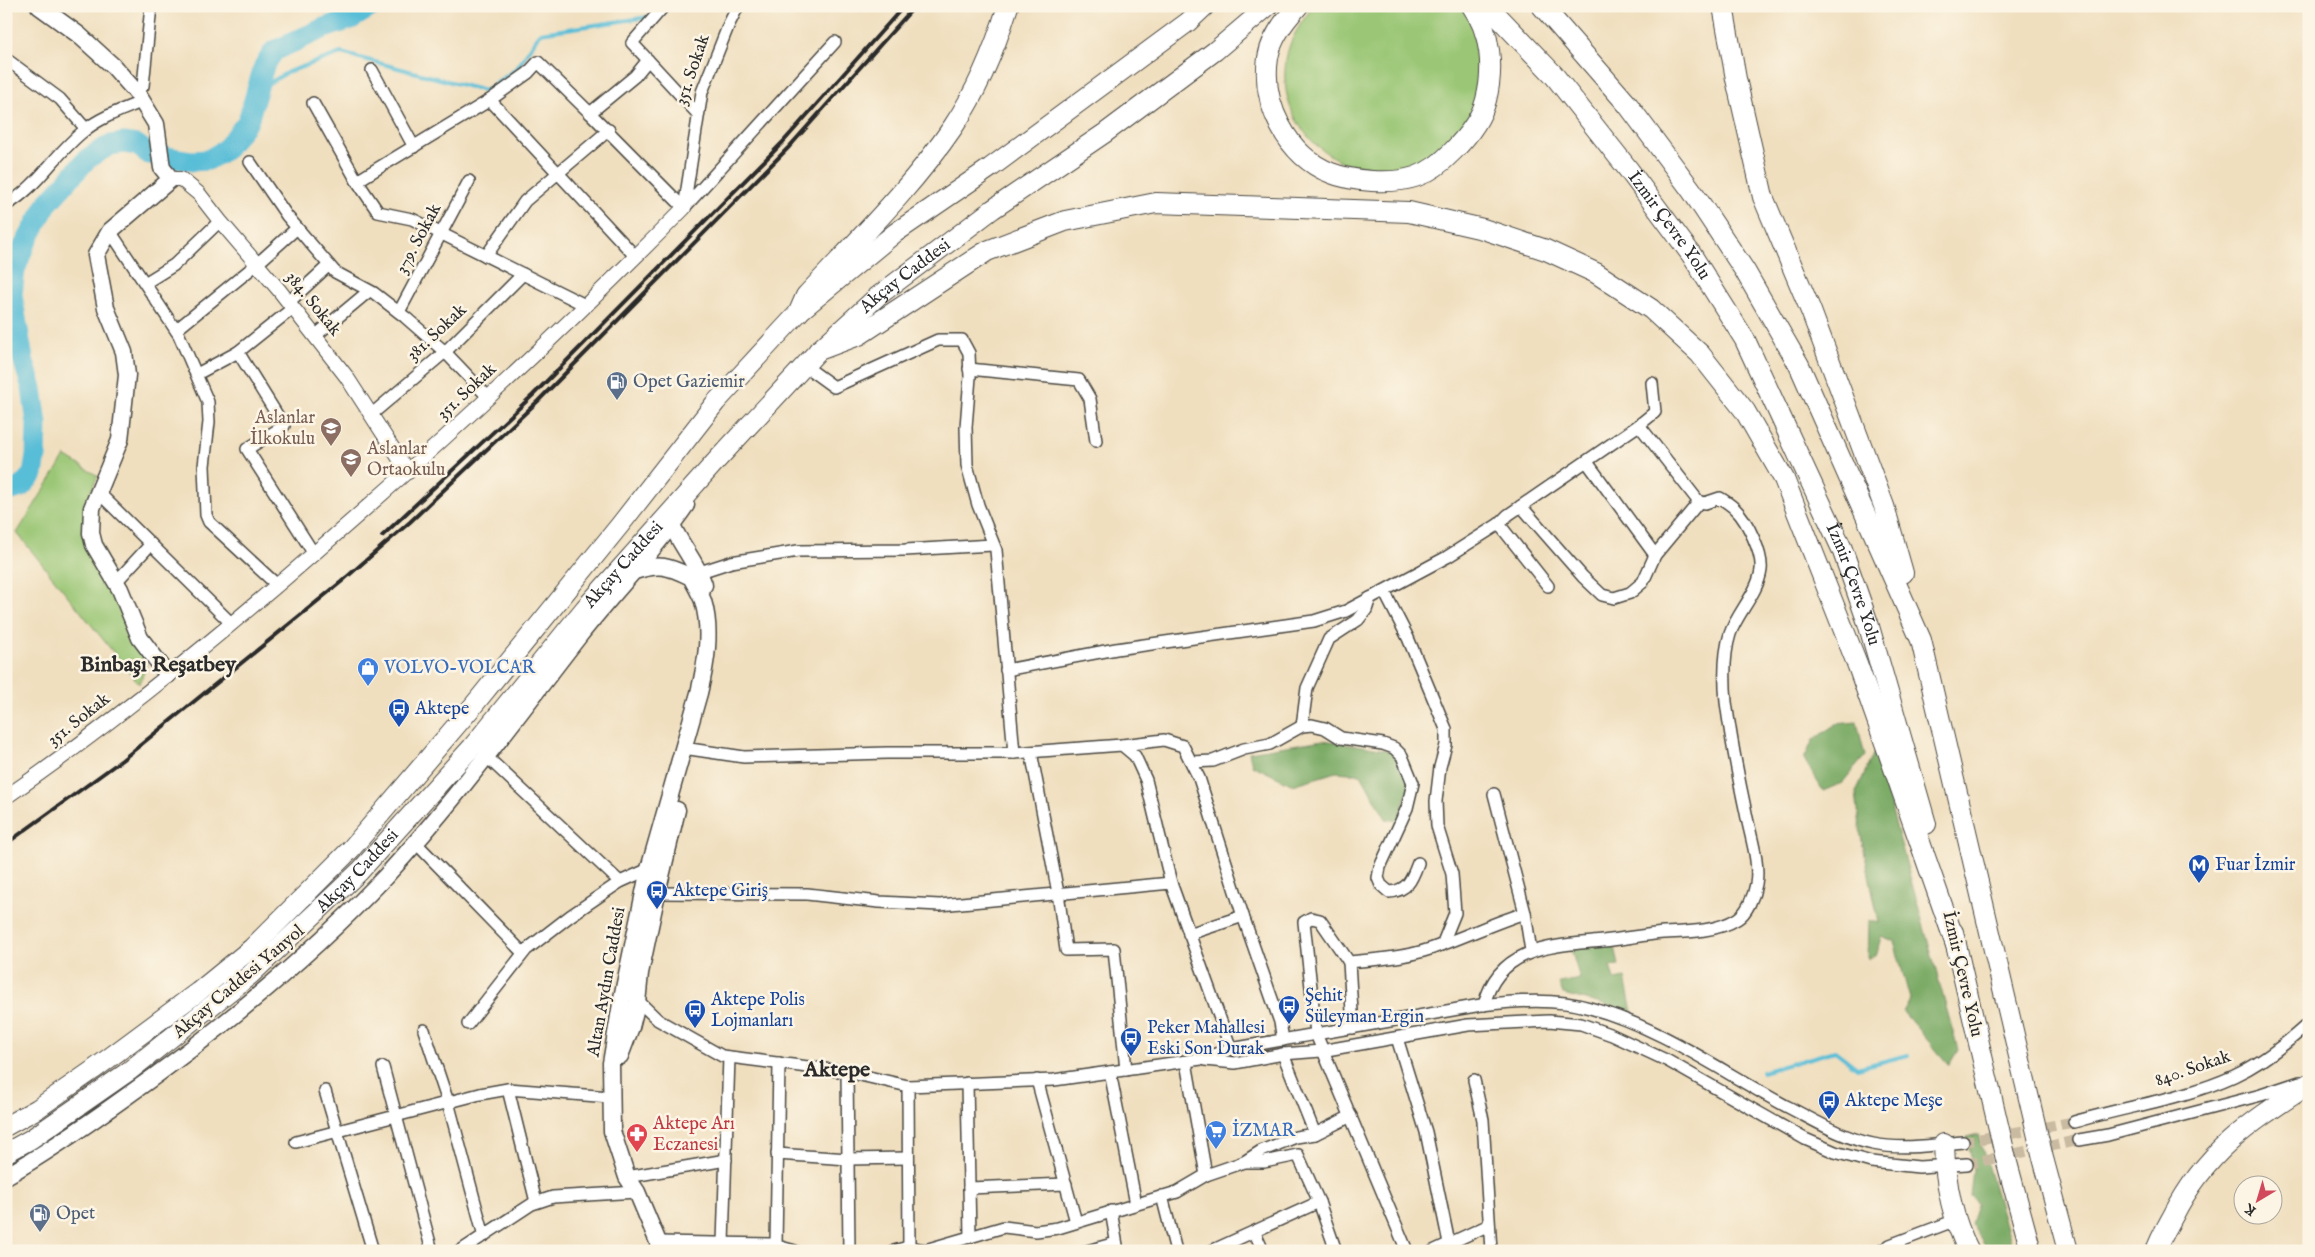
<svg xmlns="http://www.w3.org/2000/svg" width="2315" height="1257" viewBox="0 0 2315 1257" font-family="'IM FELL English',serif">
  <rect width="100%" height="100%" fill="#fcf5e5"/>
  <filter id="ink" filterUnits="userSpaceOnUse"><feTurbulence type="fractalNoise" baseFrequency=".02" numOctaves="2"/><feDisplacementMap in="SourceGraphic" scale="10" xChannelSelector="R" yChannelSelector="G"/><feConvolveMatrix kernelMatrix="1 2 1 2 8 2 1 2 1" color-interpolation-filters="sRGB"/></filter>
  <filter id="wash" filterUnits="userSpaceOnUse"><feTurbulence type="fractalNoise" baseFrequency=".0096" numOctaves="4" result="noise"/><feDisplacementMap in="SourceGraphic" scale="20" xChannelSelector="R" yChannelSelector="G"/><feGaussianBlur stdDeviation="1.12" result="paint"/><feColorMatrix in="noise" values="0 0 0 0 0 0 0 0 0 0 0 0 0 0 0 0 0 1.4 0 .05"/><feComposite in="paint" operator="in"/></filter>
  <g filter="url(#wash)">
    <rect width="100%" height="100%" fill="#f0dfbf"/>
    <g fill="#9ac674" stroke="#627850">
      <path d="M1313,6H1461C1476,25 1483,66 1479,89C1476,111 1466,130 1450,145C1384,208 1272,150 1286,60C1289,39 1301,23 1313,6Z"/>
      <polygon points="65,456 98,476 87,500 131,634 147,665 139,684 17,533"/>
    </g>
    <g fill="#7bab66" stroke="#536b48">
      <polygon points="1857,722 1865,756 1842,783 1823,791 1804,759 1813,740 1836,724"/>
      <polygon points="1323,740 1394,751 1410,784 1398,821 1386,819 1361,774 1336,772 1293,785 1252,765 1249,752"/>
      <polygon points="1875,750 1958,1050 1949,1065 1903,1012 1910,999 1894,941 1881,936 1877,954 1868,960 1869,920 1879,923 1861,836 1856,792"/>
      <polygon points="1614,942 1619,965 1610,966 1614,980 1625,978 1632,1012 1563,994 1559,983 1580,979 1570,946"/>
      <polygon points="1978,1134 2013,1251 1989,1251 1971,1224 1977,1203 1970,1196 1973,1168 1967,1137"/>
    </g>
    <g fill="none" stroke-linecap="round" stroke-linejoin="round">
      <g stroke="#58bdd7" stroke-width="4">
        <polyline points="257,90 288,72 341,53 485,91 517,68 540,33 649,17"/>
        <polyline points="1762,1072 1835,1051 1857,1068 1908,1055"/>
      </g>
      <polyline stroke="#58bdd7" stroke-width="21" points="6,492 21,487 33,474 36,456 37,424 32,388 23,359 12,295 15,270 24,246 47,204 88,158 110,145 124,143 137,145 149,154 192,161 208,160 225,150 248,121 264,66 274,51 324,28 351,19 372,6"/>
    </g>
  </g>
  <g filter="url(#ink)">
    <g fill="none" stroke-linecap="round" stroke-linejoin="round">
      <g stroke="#c9bba1" stroke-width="11" stroke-dasharray="11 5.5" stroke-linecap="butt">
        <polyline points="1963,1142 2074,1122"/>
        <polyline points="1967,1164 2079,1140"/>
      </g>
      <g stroke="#494641" stroke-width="14">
        <g id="minor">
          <polyline points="6,59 60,99 86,129"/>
          <polyline points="648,60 632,43 664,6"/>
          <polyline points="372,70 414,147"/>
          <polyline points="137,93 143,86 151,6"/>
          <polyline points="490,100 636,257"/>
          <polyline points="313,103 357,181 378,212 412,219 587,306"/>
          <polyline points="590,113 684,208"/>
          <polyline points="250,162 287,216 335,272 374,293 405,317 445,352 489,398"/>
          <polyline points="357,181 490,100 528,73 538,62 590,113 635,76 648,60 697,113"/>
          <path d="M6,205C38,187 56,152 85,130C101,117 122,110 141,102"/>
          <polyline points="684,208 835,42"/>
          <polyline points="684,208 702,92 729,24 738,6"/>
          <polyline points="110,231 179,335 208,402 209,422 204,466 206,515 209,522 277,585"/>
          <polyline points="486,256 525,201 609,130"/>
          <polyline points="145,283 174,265 220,221"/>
          <polyline points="289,302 329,265"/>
          <polyline points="399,312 469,181"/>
          <polyline points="176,330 257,264 297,228"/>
          <polyline points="315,336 369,291"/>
          <polyline points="238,352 284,426 247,449 314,554"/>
          <polyline points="805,366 834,387 938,340 962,340 969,353 970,377 966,427 967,465 978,505 996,550 1014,753"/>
          <polyline points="969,369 1079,380 1090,399 1096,441"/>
          <polyline points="197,374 238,352 293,308"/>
          <polyline points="372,414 445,352 523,274"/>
          <polyline points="1639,425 1699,502"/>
          <polyline points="1587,462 1655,555"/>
          <polyline points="99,493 232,624"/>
          <polyline points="1521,506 1583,577 1602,595 1614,598 1630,593 1643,582 1655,555 1699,502"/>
          <polyline points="1499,524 1548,586"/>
          <polyline points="700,572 731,562 798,551 905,550 993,545"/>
          <polyline points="116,582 151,544"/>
          <polyline points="1384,591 1408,638 1446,729 1446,745 1440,767 1436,801 1437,826 1452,874 1455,913 1442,945"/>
          <polyline points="1006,670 1116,649 1314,621 1346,611 1447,557 1499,524 1508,515 1639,425 1655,412 1652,383"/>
          <polyline points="1302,726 1307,688 1329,639 1358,620 1366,610 1370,598"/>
          <polyline points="1122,745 1135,756 1146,780 1171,883"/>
          <polyline points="683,748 744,757 887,753 1014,753 1122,745 1164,740 1183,746 1199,778 1243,916 1280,1022 1283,1040"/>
          <polyline points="1031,752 1058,893 1066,950 1114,949 1126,1070"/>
          <polyline points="487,757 620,882"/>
          <path d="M1192,762L1213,761L1244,749L1270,744L1302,726L1312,725L1325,728L1341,738L1383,744L1394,748L1402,756L1413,783L1407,808L1380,867L1378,878L1381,885L1389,892C1408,891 1412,879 1418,863"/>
          <polyline points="1494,794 1525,913 1531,951"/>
          <polyline points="415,842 523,953"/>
          <polyline points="657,893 807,894 879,902 940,905 1171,883 1231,1049"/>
          <polyline points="1189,934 1243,916"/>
          <polyline points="1349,962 1353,1028"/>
          <path d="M634,997L658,1020L722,1056L847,1072L908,1086L1054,1080L1201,1059L1231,1049L1481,1005C1516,1001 1556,998 1590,1008C1661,1027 1722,1072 1786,1106C1814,1120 1842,1138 1873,1144C1903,1150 1933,1145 1963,1142"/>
          <path d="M1484,1005C1499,946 1553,946 1603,941C1623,939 1643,935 1663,933C1686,932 1716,932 1737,919C1747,913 1754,896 1756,884C1760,862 1750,835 1746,813C1738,776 1731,739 1726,702C1724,680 1723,656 1730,634C1737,613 1758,593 1761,570C1763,554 1747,520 1735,509C1731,505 1725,501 1720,498L1705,503L1699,502"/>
          <polyline points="468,1024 526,950 570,916 620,882 649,869"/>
          <polyline points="424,1030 448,1102 484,1236"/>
          <polyline points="1397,1038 1426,1132 1449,1243"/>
          <polyline points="1283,1054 1315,1134"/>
          <polyline points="1205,1060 1235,1063 1283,1054 1321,1051 1468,1025 1549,1021 1581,1024 1612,1035 1668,1061 1805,1139 1835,1152 1871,1162 1919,1167 1967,1164"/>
          <polyline points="1186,1062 1206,1175"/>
          <polyline points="383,1067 432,1251"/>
          <polyline points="847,1072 849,1251"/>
          <polyline points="1110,1072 1136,1204"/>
          <polyline points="1037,1080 1076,1222"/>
          <polyline points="1474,1080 1483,1120 1491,1251"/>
          <polyline points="967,1083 970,1237"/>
          <polyline points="908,1086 909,1251"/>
          <polyline points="508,1089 536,1202"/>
          <polyline points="325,1091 373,1251"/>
          <path d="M2074,1122C2127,1106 2184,1099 2234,1076C2262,1063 2286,1044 2309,1023"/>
          <polyline points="2079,1140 2108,1135 2261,1095 2300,1082"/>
          <polyline points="296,1142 480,1094 508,1089 610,1097"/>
          <polyline points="777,1154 848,1159 908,1158"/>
          <polyline points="1244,1162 1264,1162 1298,1155 1319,1202 1336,1251"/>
          <polyline points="627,1177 726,1160"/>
          <polyline points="969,1188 1066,1184"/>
          <polyline points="1162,1196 1176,1251"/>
          <polyline points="1111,1211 1118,1251"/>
          <polyline points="1255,1233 1263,1251"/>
          <polyline points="658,1242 770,1244 795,1251"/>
          <polyline points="723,1243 729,1057"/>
          <polyline points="776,1245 779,1063"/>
          <polyline points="460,1251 532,1204 553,1197 637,1192"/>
          <polyline points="894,1251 908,1247 925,1250 1004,1227 1036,1231 1058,1228 1177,1192 1206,1175 1244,1162 1261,1151 1296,1137 1315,1134 1351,1116"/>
          <polyline points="1087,1251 1116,1243"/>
          <polyline points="1211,1251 1319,1202"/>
          <path d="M1407,1251L1316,1034L1304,922L1311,918L1320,920L1349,962C1381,959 1412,957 1441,945C1469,935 1496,922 1525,913"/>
          <polyline points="1433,1251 1489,1225"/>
          <polyline points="1881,1251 1890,1245 1956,1220"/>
        </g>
      </g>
      <g stroke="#494641" stroke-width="16">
        <g id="tertiary">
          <polyline points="171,179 181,179 199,194 220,221 279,290 346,376 408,472"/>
          <path d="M6,797C115,722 218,637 318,550C444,441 567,327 684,208"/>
        </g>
      </g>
      <g stroke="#494641" stroke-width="19">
        <g id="secondary">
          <polyline points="39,6 79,35 113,66 137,93 156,124 162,168 171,179 110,231 96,255 106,308 124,352 127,375 120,440 92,508 91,533 94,545 120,589 140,638 168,675"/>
          <path d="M672,525C681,546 697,563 704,585"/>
          <path d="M635,571C660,563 668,566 691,577C695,585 700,593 703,601C712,631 706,664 699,693L649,869L622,998L611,1063L612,1131L627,1177L637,1192L658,1242L659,1251"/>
          <polyline points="620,1056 631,1027 637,1003 640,973 657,893 677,810"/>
          <path d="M6,1176C48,1152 88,1124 127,1096C219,1031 307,959 385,877C455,801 516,717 579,636C614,591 654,552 686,505"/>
        </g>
      </g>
      <g stroke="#494641" stroke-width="21">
        <g id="trunk">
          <polyline points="6,1126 37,1109 93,1070 198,992 252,948 351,849 473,706 620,525 716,402 799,312 895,233 990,168 1188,22 1205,6"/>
          <path id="s1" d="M6,1153L31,1139L129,1071L250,975L360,871L472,747L585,608L717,460L819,350L878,296L993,209L1105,133L1215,51L1268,6"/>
        </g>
      </g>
      <g stroke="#494641" stroke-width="22">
        <g id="motorway">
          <path d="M1298,6C1285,20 1271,38 1268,58C1261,103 1287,156 1331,173C1343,178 1358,180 1372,181C1407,183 1428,177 1453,151C1467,137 1481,120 1486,100C1494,69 1491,32 1472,6"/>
          <path id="s2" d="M1488,6L1553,74L1628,169L1691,254L1745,340L1842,549L1868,623L1926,824"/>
          <polyline points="1542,6 1628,105 1692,191 1745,271 1799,365 1921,640 2043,1158 2068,1251"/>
          <polyline points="1723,6 1736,79 1763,197 1811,311 1884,506 1903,573"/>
          <path d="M799,312L806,296C855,243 913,186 953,127C978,90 995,48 1008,6"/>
          <polyline points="819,350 859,335 987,251 1065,221 1156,203 1409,212 1483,229 1546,250 1596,273 1651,309 1700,354 1745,411 1784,479 1858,666 1956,945"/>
          <polyline points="1953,932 2006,1159 2031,1251"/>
          <path d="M1944,1144C1945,1182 1951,1217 1969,1251"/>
          <path d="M2156,1251C2160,1239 2167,1227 2173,1216C2206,1151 2250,1123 2309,1084"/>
        </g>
      </g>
      <use href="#minor" stroke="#fff" stroke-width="11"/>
      <use href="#tertiary" stroke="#fff" stroke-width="14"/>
      <use href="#secondary" stroke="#fff" stroke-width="16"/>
      <use href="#trunk" stroke="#fff" stroke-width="19"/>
      <use href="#motorway" stroke="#fff" stroke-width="20"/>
      <g stroke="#2b2b2b" stroke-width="4">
        <polyline points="382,536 533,395 783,142 904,6"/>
        <polyline points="6,844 122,760 341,582 410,522 538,401 789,147 915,6"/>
      </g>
    </g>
  </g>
  <defs>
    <g id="fuel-pin" transform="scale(1.125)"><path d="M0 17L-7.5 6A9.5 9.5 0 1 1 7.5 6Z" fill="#5c6f8a" stroke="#fcf5e5"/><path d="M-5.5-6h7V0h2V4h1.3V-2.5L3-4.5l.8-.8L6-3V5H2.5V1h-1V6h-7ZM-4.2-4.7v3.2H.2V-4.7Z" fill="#fff"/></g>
    <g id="school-pin" transform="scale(1.125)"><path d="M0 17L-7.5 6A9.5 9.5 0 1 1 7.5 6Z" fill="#8d6e63" stroke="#fcf5e5"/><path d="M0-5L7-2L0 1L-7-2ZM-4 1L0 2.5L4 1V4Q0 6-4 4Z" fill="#fff"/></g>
    <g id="shop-pin" transform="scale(1.125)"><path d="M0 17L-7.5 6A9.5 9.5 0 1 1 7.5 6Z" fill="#3f7fe0" stroke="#fcf5e5"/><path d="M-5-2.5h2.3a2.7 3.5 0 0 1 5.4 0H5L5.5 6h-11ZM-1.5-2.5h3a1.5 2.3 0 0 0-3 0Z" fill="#fff"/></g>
    <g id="bus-pin" transform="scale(1.125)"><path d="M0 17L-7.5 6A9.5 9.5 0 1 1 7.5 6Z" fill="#1a4fb4" stroke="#fcf5e5"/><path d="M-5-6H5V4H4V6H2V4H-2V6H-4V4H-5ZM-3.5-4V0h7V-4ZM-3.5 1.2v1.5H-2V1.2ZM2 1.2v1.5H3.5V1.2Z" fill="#fff"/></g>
    <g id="metro-pin" transform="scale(1.125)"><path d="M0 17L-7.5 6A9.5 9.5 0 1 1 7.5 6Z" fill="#1a4fb4" stroke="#fcf5e5"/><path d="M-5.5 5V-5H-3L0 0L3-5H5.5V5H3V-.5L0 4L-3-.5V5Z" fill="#fff"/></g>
    <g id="supermarket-pin" transform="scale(1.125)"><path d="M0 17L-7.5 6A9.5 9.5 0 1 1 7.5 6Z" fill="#3f7fe0" stroke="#fcf5e5"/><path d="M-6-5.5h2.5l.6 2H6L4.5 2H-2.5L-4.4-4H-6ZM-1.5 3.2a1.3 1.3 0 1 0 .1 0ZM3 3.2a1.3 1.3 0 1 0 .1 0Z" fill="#fff"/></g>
    <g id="pharmacy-pin" transform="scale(1.125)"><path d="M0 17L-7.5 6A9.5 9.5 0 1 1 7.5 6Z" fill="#e0444e" stroke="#fcf5e5"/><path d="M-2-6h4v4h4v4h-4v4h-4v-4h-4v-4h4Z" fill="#fff"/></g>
  </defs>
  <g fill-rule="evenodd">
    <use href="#fuel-pin" x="617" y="382"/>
    <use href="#school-pin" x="331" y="428"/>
    <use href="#school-pin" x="351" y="459"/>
    <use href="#shop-pin" x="368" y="668"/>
    <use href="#bus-pin" x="399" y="709"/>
    <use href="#metro-pin" x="2199" y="865"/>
    <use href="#bus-pin" x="657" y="891"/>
    <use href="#bus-pin" x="1289" y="1006"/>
    <use href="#bus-pin" x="695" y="1010"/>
    <use href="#bus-pin" x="1131" y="1038"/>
    <use href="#bus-pin" x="1829" y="1101"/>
    <use href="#supermarket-pin" x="1216" y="1131"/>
    <use href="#pharmacy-pin" x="637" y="1134"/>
    <use href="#fuel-pin" x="40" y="1214"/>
  </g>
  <g text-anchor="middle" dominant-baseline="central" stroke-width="5" stroke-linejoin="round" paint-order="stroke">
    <g font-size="18" fill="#2b2b2b" stroke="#fcf5e5">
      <text transform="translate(693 70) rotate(-71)">351. Sokak</text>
      <text stroke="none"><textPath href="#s2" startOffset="285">İzmir Çevre Yolu</textPath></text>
      <text transform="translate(419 239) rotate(-62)">379. Sokak</text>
      <text stroke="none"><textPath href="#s1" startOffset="1262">Akçay Caddesi</textPath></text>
      <text transform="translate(313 304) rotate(51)">384. Sokak</text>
      <text transform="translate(437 333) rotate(-43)">381. Sokak</text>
      <text transform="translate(467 392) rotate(-43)">351. Sokak</text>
      <text stroke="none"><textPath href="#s1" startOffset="858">Akçay Caddesi</textPath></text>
      <text stroke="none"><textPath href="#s2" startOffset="690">İzmir Çevre Yolu</textPath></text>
      <text transform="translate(79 720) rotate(-38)">351. Sokak</text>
      <text stroke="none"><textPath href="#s1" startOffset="452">Akçay Caddesi</textPath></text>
      <text transform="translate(1962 974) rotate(77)">İzmir Çevre Yolu</text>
      <text transform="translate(239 982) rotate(-40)">Akçay Caddesi Yanyol</text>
      <text transform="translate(607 982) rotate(-80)">Altan Aydın Caddesi</text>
      <text transform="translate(2193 1069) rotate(-19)">840. Sokak</text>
    </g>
    <g font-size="18" fill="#4e5e75" stroke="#fcf5e5" text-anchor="start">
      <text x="633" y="382">Opet Gaziemir</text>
      <text x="56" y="1214">Opet</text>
    </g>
    <g font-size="18" fill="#785e54" stroke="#fcf5e5" text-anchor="end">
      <text x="315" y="418">Aslanlar<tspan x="315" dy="21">İlkokulu</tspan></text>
      <text x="367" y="449" text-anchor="start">Aslanlar<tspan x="367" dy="21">Ortaokulu</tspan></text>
    </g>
    <g font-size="18" fill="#366cbe" stroke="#fcf5e5" text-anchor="start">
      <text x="384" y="668">VOLVO-VOLCAR</text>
      <text x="1232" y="1131">İZMAR</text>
    </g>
    <g font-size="18" fill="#164399" stroke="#fcf5e5" text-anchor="start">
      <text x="415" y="709">Aktepe</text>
      <text x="2215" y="865">Fuar İzmir</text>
      <text x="673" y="891">Aktepe Giriş</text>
      <text x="1305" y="996">Şehit<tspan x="1305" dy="21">Süleyman Ergin</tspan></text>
      <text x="711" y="1000">Aktepe Polis<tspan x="711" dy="21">Lojmanları</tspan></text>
      <text x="1147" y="1028">Peker Mahallesi<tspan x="1147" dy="21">Eski Son Durak</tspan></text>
      <text x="1845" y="1101">Aktepe Meşe</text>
    </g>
    <g font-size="18" fill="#be3a42" stroke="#fcf5e5" text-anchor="start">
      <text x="653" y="1124">Aktepe Arı<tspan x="653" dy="21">Eczanesi</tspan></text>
    </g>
    <g font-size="22" font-weight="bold" fill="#2b2b2b" stroke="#fcf5e5">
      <text x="158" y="665">Binbaşı Reşatbey</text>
      <text x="837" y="1070">Aktepe</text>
    </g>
  </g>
  <rect width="2315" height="1257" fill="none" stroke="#fcf5e5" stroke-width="25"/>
  <g transform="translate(2258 1200) rotate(218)"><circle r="24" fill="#fcf5e5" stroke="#a8a49b"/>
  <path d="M0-4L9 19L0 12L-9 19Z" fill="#d1495b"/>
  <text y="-8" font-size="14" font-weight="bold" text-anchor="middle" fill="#2b2b2b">K</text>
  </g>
</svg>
